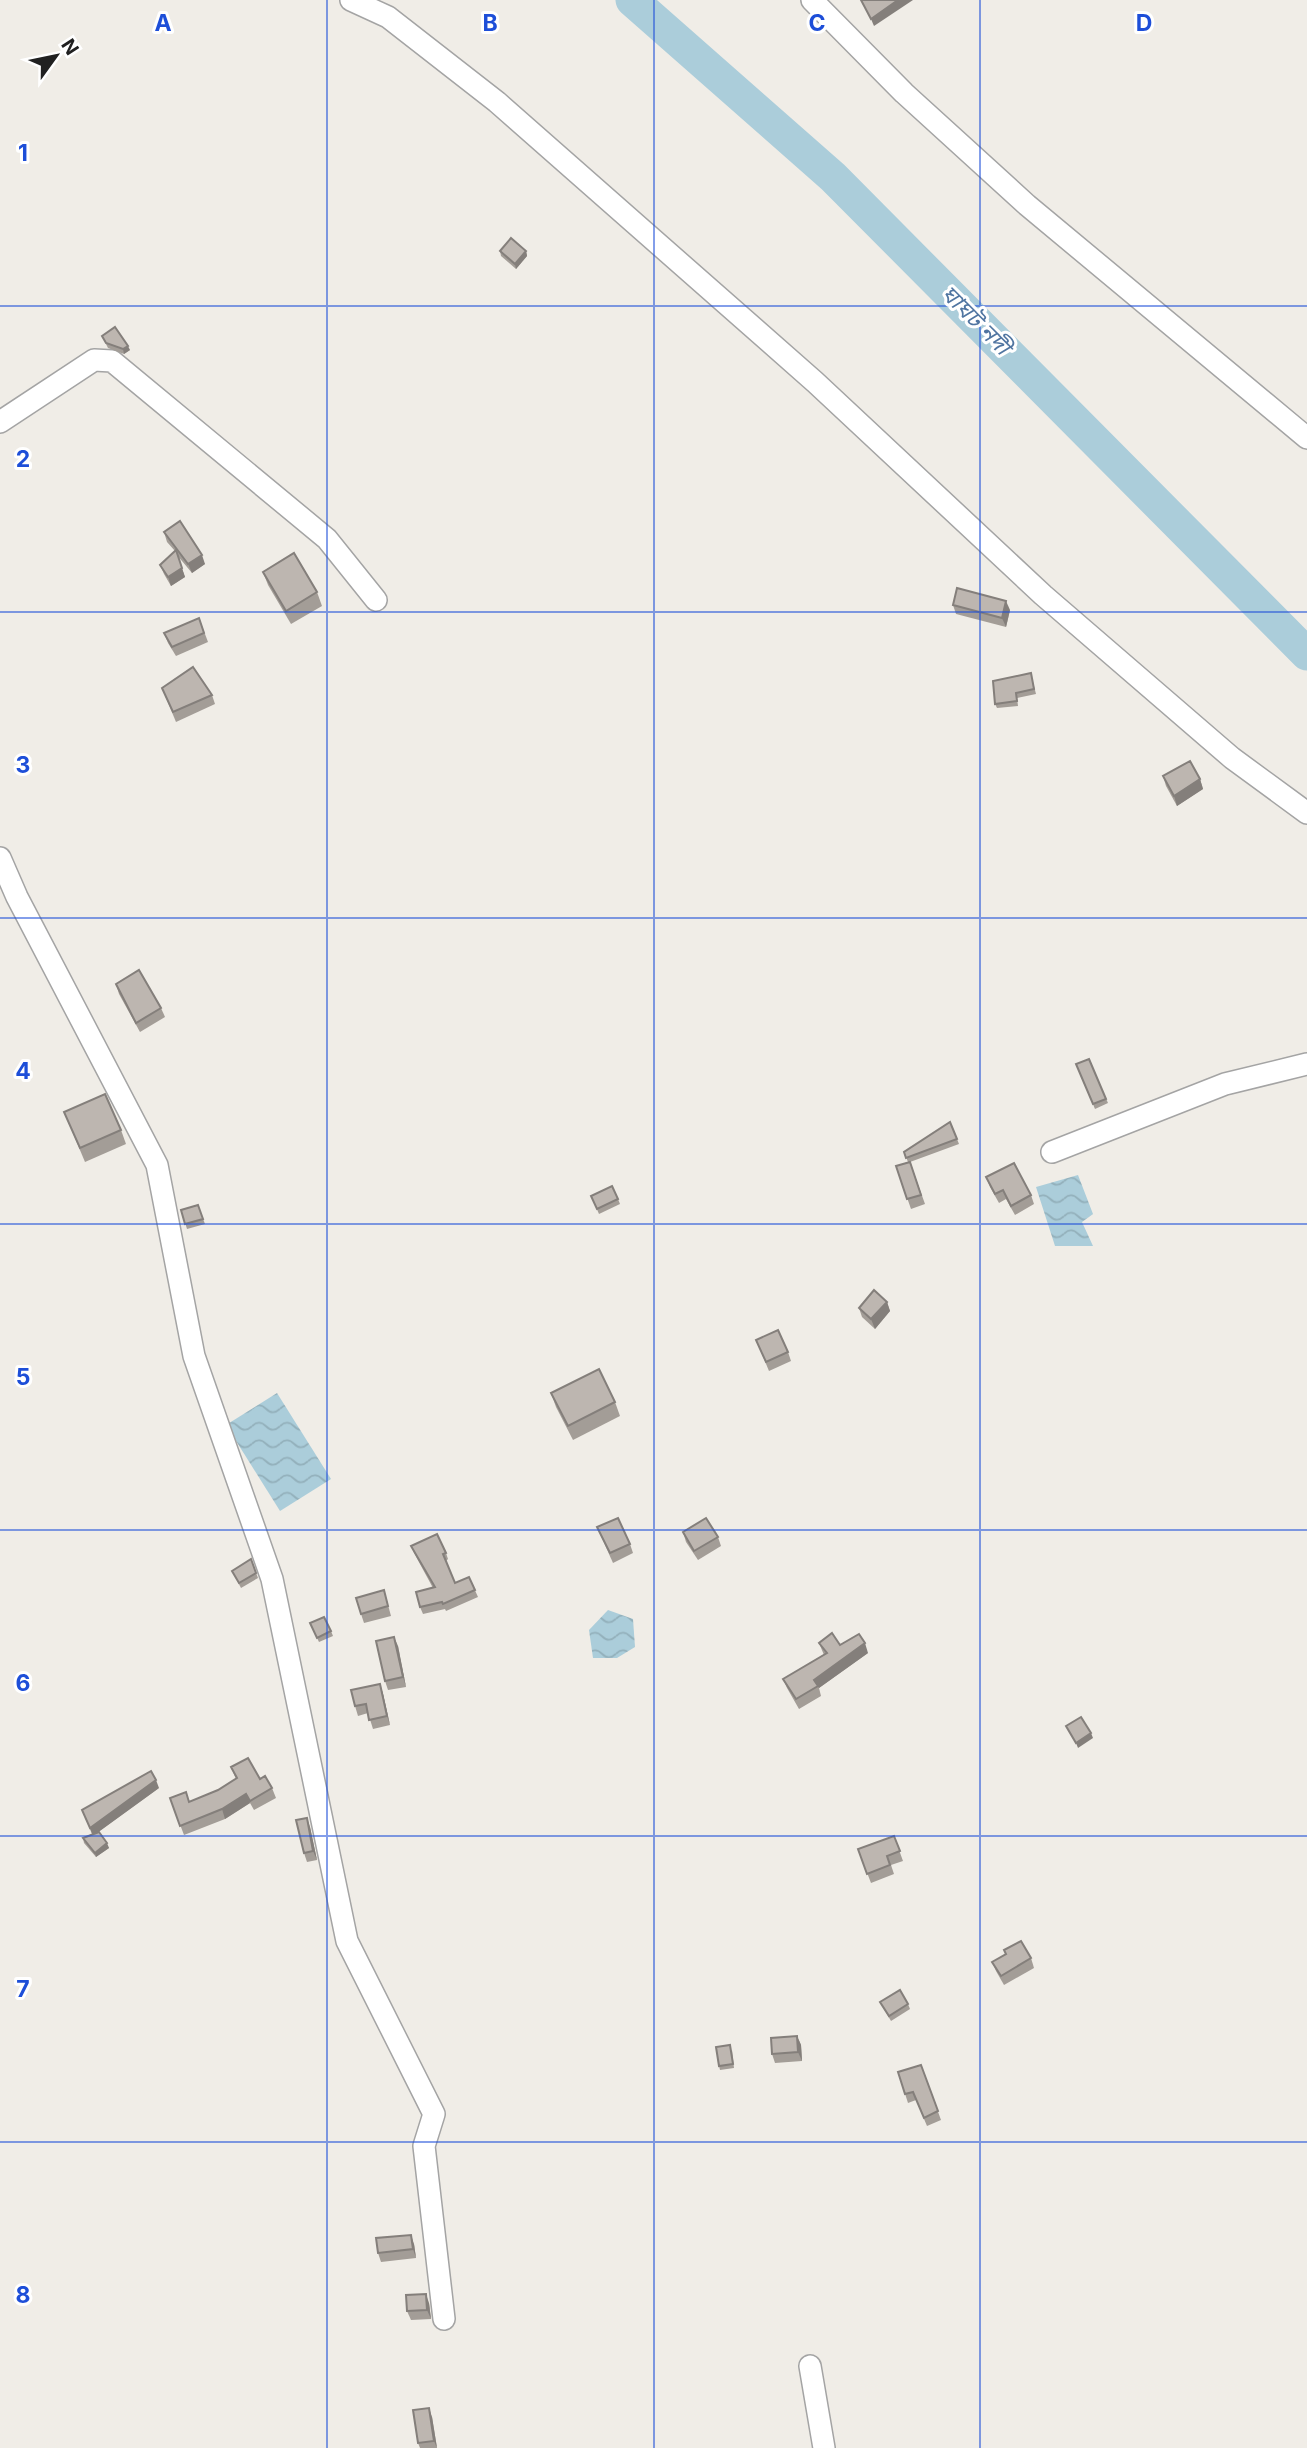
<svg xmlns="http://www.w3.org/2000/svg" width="1307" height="2448" viewBox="0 0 1307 2448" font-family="Inter,'Noto Sans Bengali',sans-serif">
  <defs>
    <pattern id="water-waves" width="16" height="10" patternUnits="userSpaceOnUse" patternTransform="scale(1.75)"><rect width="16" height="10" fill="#abcdda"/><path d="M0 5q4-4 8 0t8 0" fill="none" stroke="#93b0bb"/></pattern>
  </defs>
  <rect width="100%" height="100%" fill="#f0ede7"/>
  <g fill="url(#water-waves)">
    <polygon points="1078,1175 1093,1214 1082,1222 1093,1246 1055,1246 1036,1187"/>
    <polygon points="277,1393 331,1479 280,1511 226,1425"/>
    <polygon points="608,1610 633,1619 635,1647 617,1658 593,1658 589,1630"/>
  </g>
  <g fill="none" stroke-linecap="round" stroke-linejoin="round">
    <polyline stroke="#abcdda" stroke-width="33" points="632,0 833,177 1307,654"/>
    <g stroke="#a4a4a4" stroke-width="24">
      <g id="minor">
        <polyline points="351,0 388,17 497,102 815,382 1043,595 1232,758 1307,813"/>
        <polyline points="812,0 904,93 1027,205 1307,438"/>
        <polyline points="0,422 94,360 112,361 327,539 376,600"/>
        <polyline points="0,858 17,897 157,1165 194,1356 272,1579 347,1941 434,2114 424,2146 444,2319"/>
        <polyline points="1052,1152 1225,1084 1307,1064"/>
        <polyline points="810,2366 824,2448"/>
      </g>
    </g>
    <use href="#minor" stroke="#fff" stroke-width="21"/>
  </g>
  <g fill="#a39d97">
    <polygon points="500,251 526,251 527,256 516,269 501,256"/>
    <polygon points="102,336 130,350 124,354 108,348"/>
    <polygon points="164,532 205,564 192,573 177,555 185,577 171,586 164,574 160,565 175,551 167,542"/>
    <polygon points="263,572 317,592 322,606 291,624 268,585"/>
    <polygon points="953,605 1010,610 1006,627 956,614"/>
    <polygon points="199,618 208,642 176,656 168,643 164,633"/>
    <polygon points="1032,678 1036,694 1017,698 1018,706 997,708 995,704"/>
    <polygon points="162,688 212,695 215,704 176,722"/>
    <polygon points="1163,776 1200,779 1203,789 1177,806 1166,786"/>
    <polygon points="116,984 161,1008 165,1017 140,1032 119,994"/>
    <polygon points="1089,1059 1108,1103 1095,1109 1076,1064"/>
    <polygon points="64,1112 121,1130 126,1144 85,1162"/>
    <polygon points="957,1139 959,1144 910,1162 925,1204 911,1209 896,1166 908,1162 904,1152"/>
    <polygon points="986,1177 1031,1195 1034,1204 1015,1215 1006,1199 999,1203 990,1187"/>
    <polygon points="591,1196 618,1199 620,1204 599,1214"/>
    <polygon points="198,1205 205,1224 187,1229 181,1210"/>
    <polygon points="887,1302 890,1311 875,1329 862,1317 859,1308"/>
    <polygon points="756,1340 788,1352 791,1361 769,1371"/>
    <polygon points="551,1393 615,1402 620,1416 573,1440 556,1407"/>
    <polygon points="597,1527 630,1544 633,1553 613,1563"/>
    <polygon points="683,1532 718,1537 721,1546 698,1560 686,1542"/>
    <polygon points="411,1546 446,1553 448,1559 446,1561 455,1583 469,1577 478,1597 446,1611 445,1609 423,1614 420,1607 433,1588 414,1553"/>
    <polygon points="251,1559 258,1578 241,1588 232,1571"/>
    <polygon points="384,1590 391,1616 364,1623 361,1614"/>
    <polygon points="310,1623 331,1631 333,1636 319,1642"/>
    <polygon points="819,1643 840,1645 868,1653 819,1688 821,1696 799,1709 787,1688 783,1679 824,1655"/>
    <polygon points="398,1646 406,1687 388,1690 385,1681"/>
    <polygon points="380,1684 383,1694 390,1725 373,1729 368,1713 358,1716 355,1706"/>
    <polygon points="231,1767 260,1779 272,1788 276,1798 254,1810 250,1803 225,1819 184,1835 170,1798 189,1802 218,1790 236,1779"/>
    <polygon points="159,1788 98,1832 109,1848 96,1857 84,1843 83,1838 92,1834 82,1810"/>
    <polygon points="310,1827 317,1860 307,1862 304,1853"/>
    <polygon points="894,1836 903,1861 891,1865 894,1874 871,1883 858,1849"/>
    <polygon points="1031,1958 1034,1968 1004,1985 996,1971 992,1962"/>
    <polygon points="880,2002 908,2004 910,2009 891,2021"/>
    <polygon points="797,2036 801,2045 802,2061 775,2063 772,2054"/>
    <polygon points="732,2050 734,2068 720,2070 719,2066"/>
    <polygon points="921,2065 941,2120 927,2126 916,2100 908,2103 898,2072"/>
    <polygon points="414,2244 416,2258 381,2262 378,2253"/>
    <polygon points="429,2303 431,2319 411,2320 407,2311"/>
    <polygon points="432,2417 437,2448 420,2448 418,2443"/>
  </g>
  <g fill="#847f7b">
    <polygon points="898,0 913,0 874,26 871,19"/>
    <polygon points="526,251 527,256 516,269 515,264"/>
    <polygon points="128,346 130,350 124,354 123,349"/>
    <polygon points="202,555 205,564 192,573 188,564"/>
    <polygon points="182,568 185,577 171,586 168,577"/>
    <polygon points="1006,601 1010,610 1006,627 1002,618"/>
    <polygon points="1200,779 1203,789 1177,806 1174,796"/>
    <polygon points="887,1302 890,1311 875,1329 871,1319"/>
    <polygon points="394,1637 398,1646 406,1687 403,1677"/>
    <polygon points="865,1643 868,1653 819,1688 814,1680"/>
    <polygon points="380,1684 383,1694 390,1725 387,1716"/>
    <polygon points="1091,1733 1093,1738 1078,1748 1076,1743"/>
    <polygon points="156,1780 159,1788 93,1836 90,1828"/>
    <polygon points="246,1794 250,1803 225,1819 222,1809"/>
    <polygon points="307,1818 310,1827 317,1860 313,1851"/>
    <polygon points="107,1843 109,1848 96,1857 95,1853"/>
    <polygon points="797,2036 801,2045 802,2061 798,2052"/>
    <polygon points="411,2235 414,2244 416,2258 413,2249"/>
    <polygon points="426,2294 429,2303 431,2319 427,2310"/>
    <polygon points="429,2408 432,2417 437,2448 434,2441"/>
  </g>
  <g fill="#bdb6b0" stroke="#847f7b" stroke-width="2">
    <polygon points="861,0 898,0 871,19"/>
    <polygon points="511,238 526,251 515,264 500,251"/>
    <polygon points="115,327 128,346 123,349 106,343 102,336"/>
    <polygon points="180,521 202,555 188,564 164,532"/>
    <polygon points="176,550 182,568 168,577 160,565"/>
    <polygon points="294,553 317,592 286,611 263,572"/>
    <polygon points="957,588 1006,601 1002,618 953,605"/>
    <polygon points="199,618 204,633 172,647 164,633"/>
    <polygon points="193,667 212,695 173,712 162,688"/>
    <polygon points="1031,673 1034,689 1016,693 1017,701 995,704 993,681"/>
    <polygon points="1190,761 1200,779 1174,796 1163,776"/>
    <polygon points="139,970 161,1008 136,1023 116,984"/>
    <polygon points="1089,1059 1106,1099 1093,1104 1076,1064"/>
    <polygon points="105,1094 121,1130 80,1148 64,1112"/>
    <polygon points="950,1122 957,1139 906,1158 904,1152"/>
    <polygon points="910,1162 921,1195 907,1199 896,1166"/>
    <polygon points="1014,1163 1031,1195 1011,1206 1003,1190 995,1194 986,1177"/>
    <polygon points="612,1186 618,1199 597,1209 591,1196"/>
    <polygon points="198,1205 203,1219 185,1224 181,1210"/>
    <polygon points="874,1290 887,1302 871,1319 859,1308"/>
    <polygon points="778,1330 788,1352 766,1362 756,1340"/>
    <polygon points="599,1369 615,1402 568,1426 551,1393"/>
    <polygon points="618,1518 630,1544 610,1553 597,1527"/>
    <polygon points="706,1518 718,1537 694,1551 683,1532"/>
    <polygon points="437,1534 446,1553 443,1554 455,1583 469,1577 475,1590 443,1604 442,1602 420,1607 416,1592 435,1587 411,1546"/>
    <polygon points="251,1559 256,1573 239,1583 232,1571"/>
    <polygon points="384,1590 388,1606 361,1614 356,1598"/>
    <polygon points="324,1617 331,1631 317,1638 310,1623"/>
    <polygon points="832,1633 840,1645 859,1634 865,1643 814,1680 818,1686 796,1699 783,1679 827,1653 819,1643"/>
    <polygon points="394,1637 403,1677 385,1681 376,1641"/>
    <polygon points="380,1684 387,1716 369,1720 366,1704 355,1706 351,1690"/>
    <polygon points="1081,1717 1091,1733 1076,1743 1066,1726"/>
    <polygon points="248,1758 260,1779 265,1776 272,1788 250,1801 246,1794 222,1809 180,1826 170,1798 186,1792 189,1802 218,1790 237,1778 231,1767"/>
    <polygon points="151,1771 156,1780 90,1828 82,1810"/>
    <polygon points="307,1818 313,1851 304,1853 296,1820"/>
    <polygon points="99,1832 107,1843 95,1853 83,1838"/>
    <polygon points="894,1836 900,1851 887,1856 890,1865 867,1874 858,1849"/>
    <polygon points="1021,1941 1031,1958 1001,1976 992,1962 1006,1954 1004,1950"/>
    <polygon points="900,1990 908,2004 889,2016 880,2002"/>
    <polygon points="797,2036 798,2052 772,2054 771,2038"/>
    <polygon points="730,2045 733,2064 719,2066 716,2047"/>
    <polygon points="921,2065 938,2111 924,2118 913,2092 905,2094 898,2072"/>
    <polygon points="411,2235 413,2249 378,2253 376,2238"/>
    <polygon points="426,2294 427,2310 407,2311 406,2295"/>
    <polygon points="429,2408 434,2441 418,2443 413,2410"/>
  </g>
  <path fill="none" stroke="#1d4ed8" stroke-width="2" stroke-opacity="0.55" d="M327,0V2448M654,0V2448M980,0V2448M0,306H1307M0,612H1307M0,918H1307M0,1224H1307M0,1530H1307M0,1836H1307M0,2142H1307"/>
  <g text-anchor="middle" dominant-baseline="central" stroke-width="6" stroke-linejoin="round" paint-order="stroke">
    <g font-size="23" font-style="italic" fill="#5075a1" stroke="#fff">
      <text transform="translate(976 320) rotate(45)">ঘাঘট নদী</text>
    </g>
  </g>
  <g font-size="23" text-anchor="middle" font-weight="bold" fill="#1d4ed8" stroke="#fff" stroke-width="6" stroke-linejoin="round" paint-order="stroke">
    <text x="163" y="31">A</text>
    <text x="490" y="31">B</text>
    <text x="817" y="31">C</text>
    <text x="1144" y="31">D</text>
    <text x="23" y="161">1</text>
    <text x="23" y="467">2</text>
    <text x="23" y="773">3</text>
    <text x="23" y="1079">4</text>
    <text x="23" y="1385">5</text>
    <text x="23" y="1691">6</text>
    <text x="23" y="1997">7</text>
    <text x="23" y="2303">8</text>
  </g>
  <g transform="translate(56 56) rotate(57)" stroke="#ffffff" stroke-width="5" paint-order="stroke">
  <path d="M0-5L12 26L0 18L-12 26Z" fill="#202020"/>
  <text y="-10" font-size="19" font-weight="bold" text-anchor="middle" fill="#202020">N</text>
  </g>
</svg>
